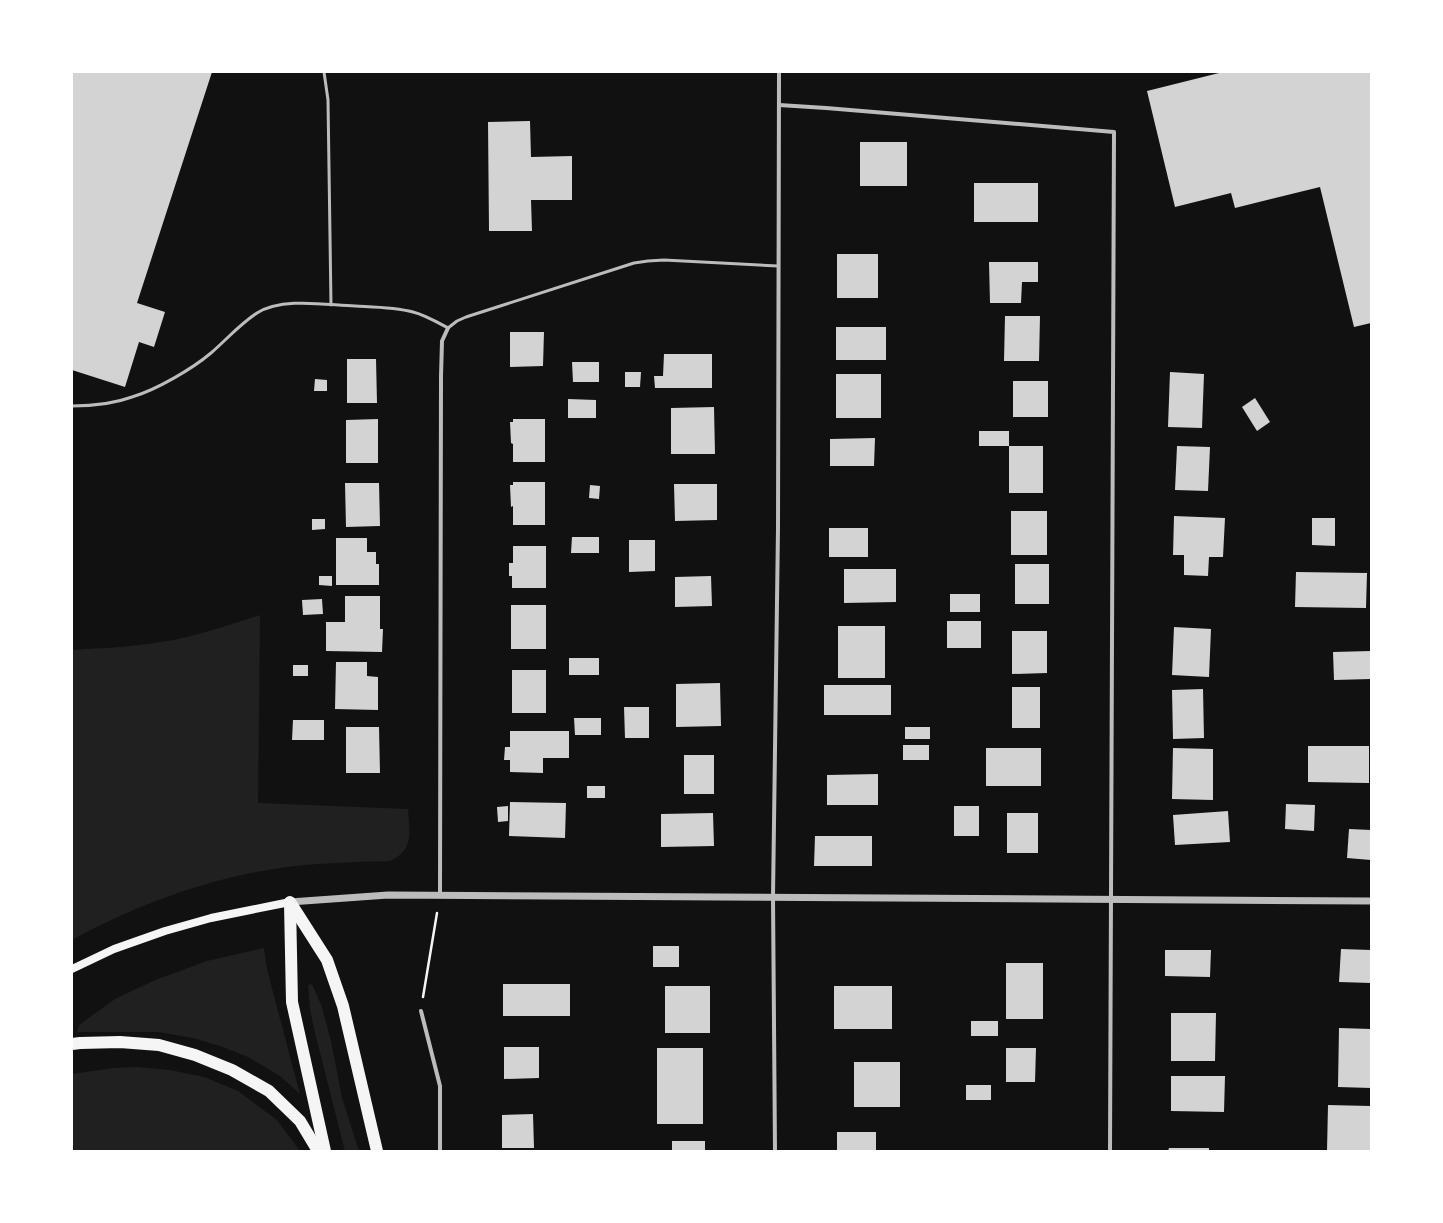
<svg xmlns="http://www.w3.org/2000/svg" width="1443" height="1223" viewBox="0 0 1443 1223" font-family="Karla,sans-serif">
  <rect width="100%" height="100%" fill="#111"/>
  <g fill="#202020">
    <path d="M260,615L258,803L408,809C409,831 415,850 390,861C379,862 368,861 357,862C334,863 310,864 287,867C212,877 138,904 72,940V650C102,648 132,647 161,642C195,637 228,625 260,615Z"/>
    <polygon points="264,948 266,964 270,981 300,1094 280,1076 248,1057 220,1046 193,1038 158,1032 77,1032 79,1025 115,999 153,981 207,961"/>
    <polygon points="312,984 322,1007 331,1041 342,1098 359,1151 345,1151 314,1029 310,1009 308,985"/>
    <polygon points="136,1067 170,1070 204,1077 238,1091 277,1120 300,1151 72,1151 72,1074 113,1068"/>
  </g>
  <g fill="#d3d3d3">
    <polygon points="72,72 212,72 137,303 165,312 154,347 139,342 125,387 72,370"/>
    <polygon points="1223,72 1371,72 1371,323 1354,327 1320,187 1235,208 1231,193 1175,207 1147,91"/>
    <polygon points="530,121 531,157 572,156 572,200 531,200 532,231 489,231 488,122"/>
    <rect x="860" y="142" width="47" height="44"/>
    <rect x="974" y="183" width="64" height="39"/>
    <rect x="837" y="254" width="41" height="44"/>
    <polygon points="989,262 1038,262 1038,282 1022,282 1021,303 990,303"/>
    <polygon points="1005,316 1040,316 1039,361 1004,361"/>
    <rect x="836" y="327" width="50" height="33"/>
    <polygon points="510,332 544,332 543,366 510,367"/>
    <polygon points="664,354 712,354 712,388 655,388 654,376 663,376"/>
    <polygon points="347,359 376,359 377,403 347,403"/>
    <polygon points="572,362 599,362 599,382 573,382"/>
    <polygon points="625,372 641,372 640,387 625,387"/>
    <polygon points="1170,372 1204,374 1202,428 1168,427"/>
    <rect x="836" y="374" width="45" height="44"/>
    <polygon points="315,379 327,380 327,391 314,391"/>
    <rect x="1013" y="381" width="35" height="36"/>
    <polygon points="1255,398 1270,422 1257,431 1242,407"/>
    <polygon points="568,399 596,400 596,418 568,418"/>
    <polygon points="714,407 715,454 671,454 671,408"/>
    <polygon points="378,419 378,463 346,463 346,420"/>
    <polygon points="513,419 545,419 545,462 513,462 513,444 511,443 510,422 513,422"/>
    <polygon points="979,431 1009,431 1009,446 1043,446 1043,493 1009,493 1009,446 979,446"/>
    <polygon points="875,438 874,466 830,466 830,439"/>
    <polygon points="1177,446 1210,447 1208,491 1175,490"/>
    <polygon points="513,482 545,482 545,525 513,525 513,506 511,507 510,485 513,485"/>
    <polygon points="345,483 379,483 380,526 346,527"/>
    <polygon points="674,484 717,484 717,520 675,521"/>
    <polygon points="590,485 600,486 599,499 589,498"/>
    <rect x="1011" y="511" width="36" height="44"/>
    <polygon points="1174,516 1225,518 1223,557 1209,557 1208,576 1184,575 1184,555 1173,555"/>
    <polygon points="1312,518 1335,518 1335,546 1312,545"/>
    <polygon points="312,519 325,519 325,529 312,530"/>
    <rect x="829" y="528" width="39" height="29"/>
    <polygon points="572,537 599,537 599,553 571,553"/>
    <polygon points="336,538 367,538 367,552 376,552 376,564 379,564 379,585 336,585"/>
    <polygon points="629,540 655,540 655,571 629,572"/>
    <polygon points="513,546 546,546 546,588 512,588 512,576 509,576 509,563 513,563"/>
    <rect x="1015" y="564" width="34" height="40"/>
    <polygon points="844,569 896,569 896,602 844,603"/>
    <polygon points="1296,572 1367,573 1366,608 1295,607"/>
    <polygon points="319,576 332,576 332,586 319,585"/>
    <polygon points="711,576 712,606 675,607 675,577"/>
    <rect x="950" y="594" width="30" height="18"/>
    <polygon points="345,596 380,596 380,629 383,629 382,652 326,651 326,622 345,622"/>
    <polygon points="322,599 323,614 303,615 302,600"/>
    <rect x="511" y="605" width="35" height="44"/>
    <rect x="947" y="621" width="34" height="27"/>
    <rect x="838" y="626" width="47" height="52"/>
    <polygon points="1174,627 1211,629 1209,677 1172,675"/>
    <polygon points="1012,631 1047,631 1047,673 1012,674"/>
    <polygon points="1371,651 1371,679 1334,680 1333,652"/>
    <rect x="569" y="658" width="30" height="17"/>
    <polygon points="336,662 367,662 367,676 378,677 378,710 335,709"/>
    <rect x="293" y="665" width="15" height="11"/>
    <rect x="512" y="670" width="34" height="43"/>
    <polygon points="720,683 721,726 676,727 676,684"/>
    <rect x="824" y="685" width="67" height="30"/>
    <rect x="1012" y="687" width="28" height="41"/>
    <polygon points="1203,689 1204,738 1173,739 1172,690"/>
    <polygon points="624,707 649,707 649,738 625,738"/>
    <polygon points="574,718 601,718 601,735 575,735"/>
    <polygon points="293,720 324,720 324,740 292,740"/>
    <polygon points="346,727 379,727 380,773 346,773"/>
    <rect x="905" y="727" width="25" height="12"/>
    <polygon points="510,731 569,731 569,758 543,758 543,773 510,772 510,760 504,760 505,747 510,747"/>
    <rect x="903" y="745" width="26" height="15"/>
    <polygon points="1308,746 1369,746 1369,783 1308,782"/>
    <rect x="986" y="748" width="55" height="38"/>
    <polygon points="1173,748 1213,749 1213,800 1172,799"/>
    <rect x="684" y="755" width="30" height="39"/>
    <polygon points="878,774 878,805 827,805 827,775"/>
    <rect x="587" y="786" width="18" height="12"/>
    <polygon points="510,802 566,803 565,838 509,836"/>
    <polygon points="1286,804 1315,805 1314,831 1285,829"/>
    <polygon points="508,806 508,821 498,822 497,807"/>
    <rect x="954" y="806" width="25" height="30"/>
    <polygon points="1228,811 1230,842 1175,845 1173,815"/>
    <polygon points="713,813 714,846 661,847 661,814"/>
    <rect x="1007" y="813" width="31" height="40"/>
    <polygon points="1349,829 1371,830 1371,860 1347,858"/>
    <polygon points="815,836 872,836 872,866 814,866"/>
    <rect x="653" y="946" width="26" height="21"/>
    <polygon points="1341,949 1371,950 1371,983 1339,982"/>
    <polygon points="1165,950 1211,950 1210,977 1165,976"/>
    <rect x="1006" y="963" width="37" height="56"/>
    <rect x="503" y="984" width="67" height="32"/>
    <rect x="665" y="986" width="45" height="47"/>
    <rect x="834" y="986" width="58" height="43"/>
    <polygon points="1171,1013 1216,1013 1215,1061 1171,1061"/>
    <rect x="971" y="1021" width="27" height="15"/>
    <polygon points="1339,1028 1371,1029 1371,1088 1338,1087"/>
    <polygon points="504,1047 539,1047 539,1078 504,1079"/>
    <rect x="657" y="1048" width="46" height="76"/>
    <polygon points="1006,1048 1036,1048 1035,1082 1006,1082"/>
    <rect x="854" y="1062" width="46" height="45"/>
    <polygon points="1171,1076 1225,1076 1224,1112 1171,1111"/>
    <rect x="966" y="1085" width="25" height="15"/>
    <polygon points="1328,1105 1371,1106 1371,1151 1327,1151"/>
    <polygon points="533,1114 534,1148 502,1148 502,1115"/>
    <rect x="837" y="1132" width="39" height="19"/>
    <rect x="672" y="1141" width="33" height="10"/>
    <polygon points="1169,1148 1209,1148 1209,1151 1168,1151"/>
  </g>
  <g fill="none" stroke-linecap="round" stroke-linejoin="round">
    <polyline stroke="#f5f5f5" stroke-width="2.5" points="423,997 437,913"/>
    <g stroke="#bcbcbc" stroke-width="3">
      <polyline points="324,72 328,100 331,305"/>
      <path d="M72,406C92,406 113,404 132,397C156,390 192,369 211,353C226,340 240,324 257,313C283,297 326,305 355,306C374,307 394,307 413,312C425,315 437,322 448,328L457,321L466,317L634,263L648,261L664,260L778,266"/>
    </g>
    <g stroke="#bcbcbc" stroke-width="4">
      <polyline points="779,105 826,108 1114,132 1110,1151"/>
      <polyline points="440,895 441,376 442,341 448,328"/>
      <polyline points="421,1011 440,1086 440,1151"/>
      <polyline points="775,1151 773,897 778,528 779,72"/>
    </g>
    <polyline stroke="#bcbcbc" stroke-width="7" points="290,902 388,895 1371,901"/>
    <polyline stroke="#f5f5f5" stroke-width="8" points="72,969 114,949 165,931 211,918 290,902"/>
    <g stroke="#f5f5f5" stroke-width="12">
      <polyline points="290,902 327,960 343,1006 377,1151"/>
      <polyline points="290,904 292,1002 325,1151"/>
      <polyline points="72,1044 80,1043 120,1042 159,1045 195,1055 232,1070 269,1091 300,1121 318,1151"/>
    </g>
  </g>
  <rect width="1443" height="1223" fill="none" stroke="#ffffff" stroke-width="146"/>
</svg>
